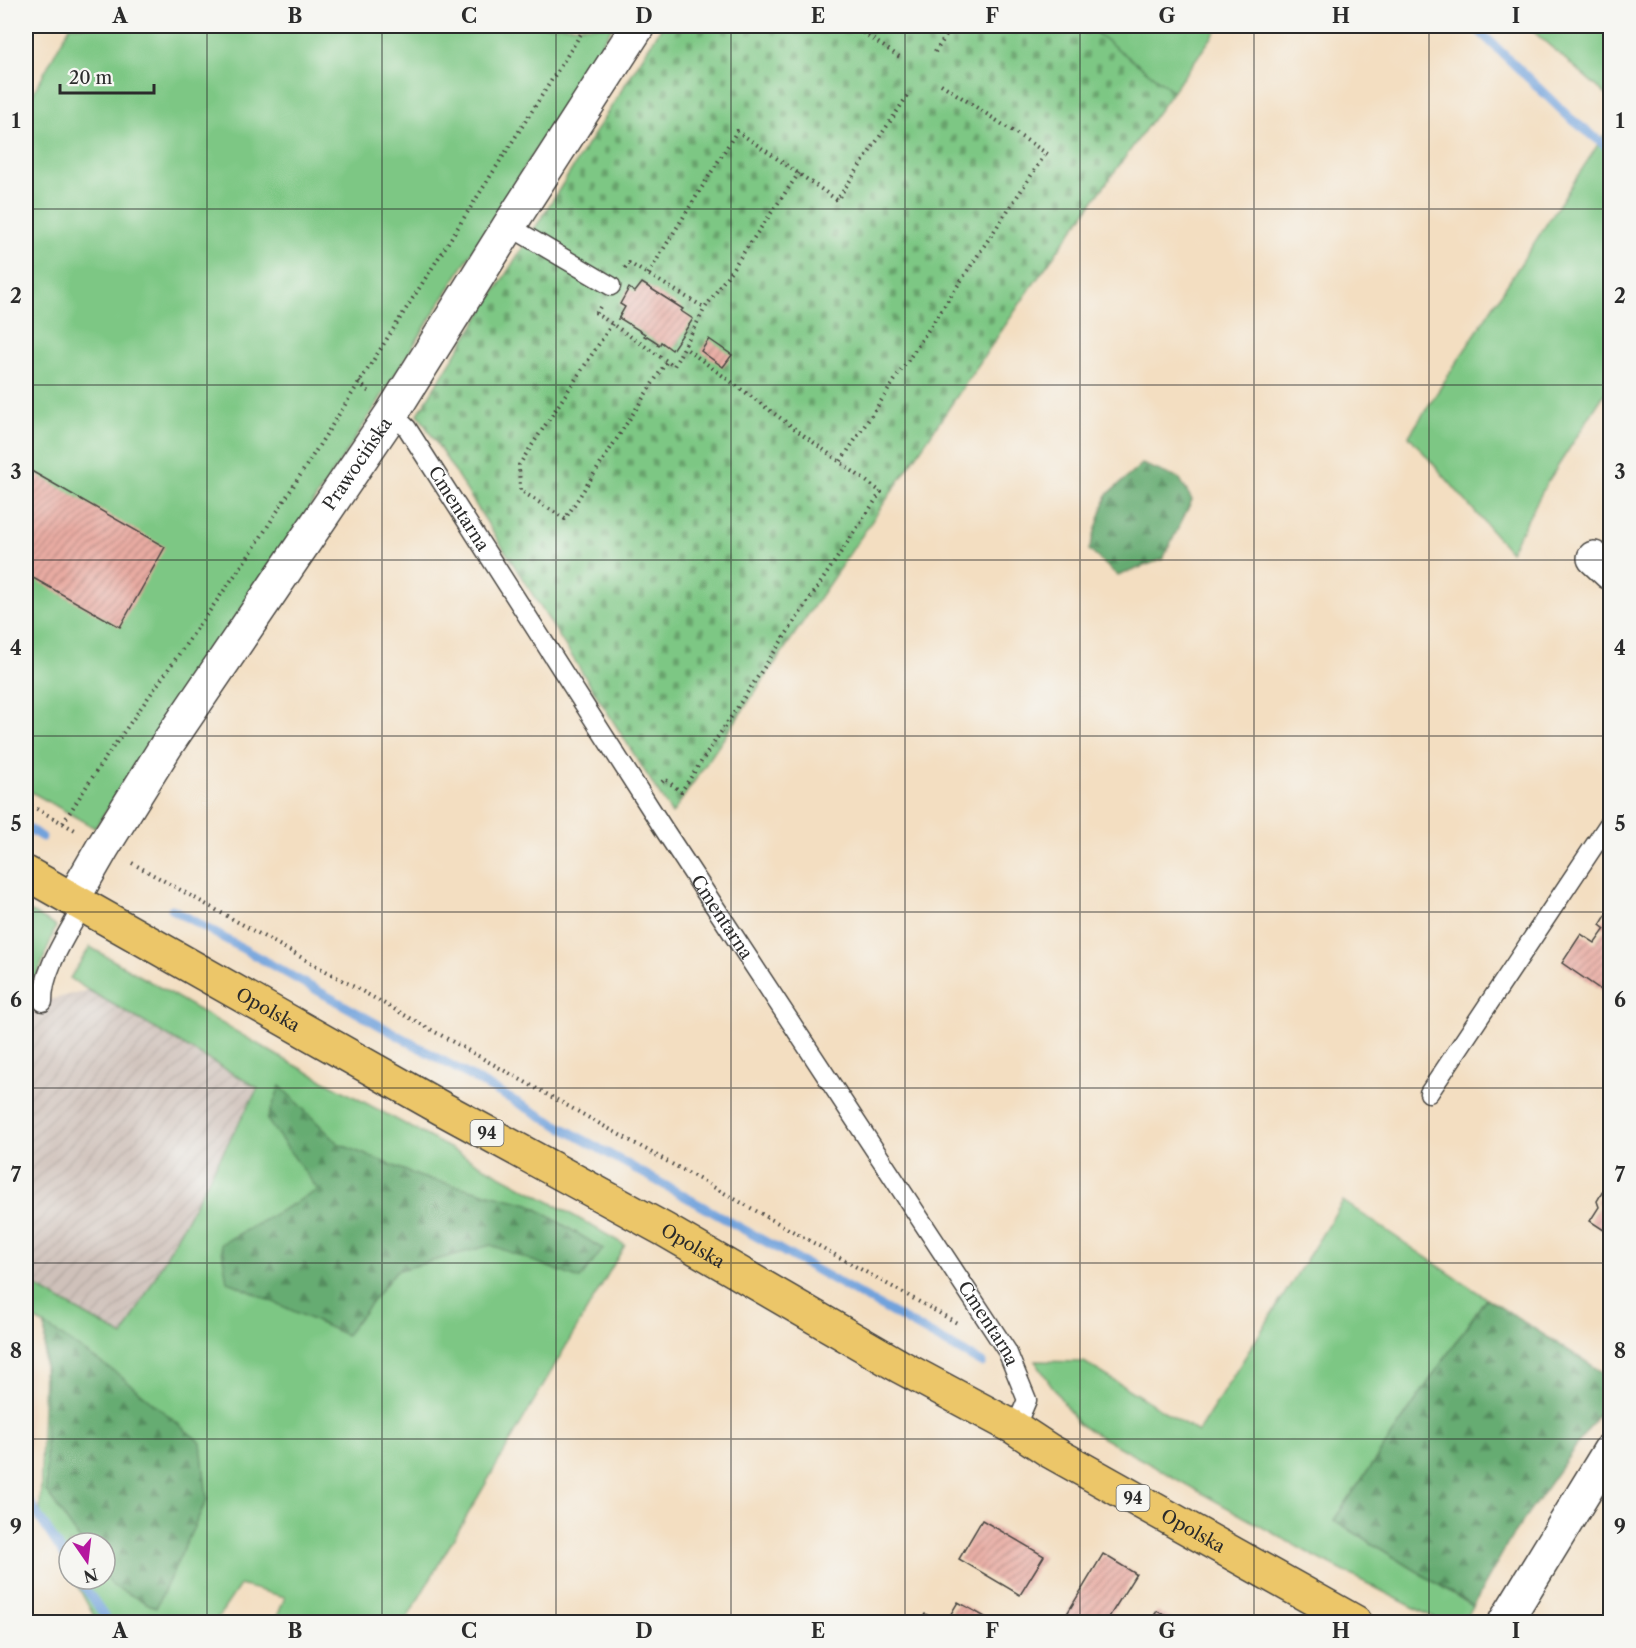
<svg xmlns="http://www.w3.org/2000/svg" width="1636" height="1648" viewBox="0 0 1636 1648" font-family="'Libre Caslon Text',serif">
  <defs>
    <pattern id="industrial-furrows" width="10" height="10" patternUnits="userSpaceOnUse" patternTransform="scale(1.5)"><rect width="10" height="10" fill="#cfc1ba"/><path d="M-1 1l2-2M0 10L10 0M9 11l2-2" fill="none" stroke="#b2a6a0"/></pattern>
    <pattern id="forest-firs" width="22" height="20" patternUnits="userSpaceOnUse" patternTransform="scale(1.5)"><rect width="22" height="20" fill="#66ac72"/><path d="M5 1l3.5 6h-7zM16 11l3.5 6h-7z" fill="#548c5e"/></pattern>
    <pattern id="cemetery-stones" width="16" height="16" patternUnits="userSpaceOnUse" patternTransform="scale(1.5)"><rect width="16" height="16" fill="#7dc784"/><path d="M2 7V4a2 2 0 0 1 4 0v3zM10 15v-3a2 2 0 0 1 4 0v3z" fill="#67a26c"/></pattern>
    <pattern id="building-hatch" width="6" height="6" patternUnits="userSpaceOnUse" patternTransform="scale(1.5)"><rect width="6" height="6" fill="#e9aca3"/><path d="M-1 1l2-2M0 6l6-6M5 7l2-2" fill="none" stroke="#bd8c85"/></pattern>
  </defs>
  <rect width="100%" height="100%" fill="#f6f6f2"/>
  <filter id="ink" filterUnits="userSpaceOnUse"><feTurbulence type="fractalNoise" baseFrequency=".0167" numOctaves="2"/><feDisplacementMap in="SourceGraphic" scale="12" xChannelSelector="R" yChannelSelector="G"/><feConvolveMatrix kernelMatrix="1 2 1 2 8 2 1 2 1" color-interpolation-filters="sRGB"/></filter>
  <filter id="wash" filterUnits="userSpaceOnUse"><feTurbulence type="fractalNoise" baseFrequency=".008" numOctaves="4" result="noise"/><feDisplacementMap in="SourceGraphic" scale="24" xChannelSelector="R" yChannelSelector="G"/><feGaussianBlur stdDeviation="1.35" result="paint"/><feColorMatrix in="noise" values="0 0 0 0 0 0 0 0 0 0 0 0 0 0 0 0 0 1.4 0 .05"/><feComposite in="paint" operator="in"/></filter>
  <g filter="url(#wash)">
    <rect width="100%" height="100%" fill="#f3dec1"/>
    <polygon fill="#eed2ba" points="26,1334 31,1337 29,1622 26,1622"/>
    <polygon fill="url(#industrial-furrows)" points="88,990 259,1088 123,1337 26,1281 26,1006"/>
    <g fill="#7dc784" stroke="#547958" stroke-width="1.5">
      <polygon points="70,26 613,26 350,447 95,828 26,789 26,106"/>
      <polygon points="1087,26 1220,26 1173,91"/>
      <polygon points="1527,26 1610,26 1610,98"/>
      <polygon points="1610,126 1610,385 1547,483 1510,552 1409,436"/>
      <polygon points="26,909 56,926 26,1006"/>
      <polygon points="90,947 280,1057 548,1201 625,1245 405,1622 275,1622 285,1597 240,1585 215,1622 97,1622 74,1579 105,1579 105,1543 69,1543 69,1569 40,1514 45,1325 26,1315 26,1281 123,1336 258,1088 88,990 70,978"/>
      <polygon points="1343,1201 1486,1298 1334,1520 1473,1606 1464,1622 1442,1622 1312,1555 1078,1424 1035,1361 1084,1362 1198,1432"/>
    </g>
    <g fill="url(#forest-firs)" stroke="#486c4e" stroke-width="1.5">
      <polygon points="1142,464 1180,479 1192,500 1163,559 1118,576 1089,550 1107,495"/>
      <polygon points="280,1086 339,1144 421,1177 529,1204 603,1249 580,1279 491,1245 396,1271 346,1335 227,1281 221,1244 318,1190 267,1120"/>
      <polygon points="1486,1298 1610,1377 1610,1398 1511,1538 1473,1606 1334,1520"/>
      <polygon points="45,1325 118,1374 201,1443 207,1499 156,1608 113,1586 105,1576 105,1543 82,1543 46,1491"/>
    </g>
    <polygon fill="url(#cemetery-stones)" stroke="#547958" stroke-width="1.5" points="662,26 1087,26 1173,91 1032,286 672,814 418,414"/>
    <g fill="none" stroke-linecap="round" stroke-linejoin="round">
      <g stroke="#71a2dc" stroke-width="9">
        <polyline points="1474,26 1570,118 1610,149"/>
        <polyline points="26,827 42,837"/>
        <polyline points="172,909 982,1363"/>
        <polyline points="26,1497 69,1563"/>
        <polyline points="79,1579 109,1622"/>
      </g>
    </g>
    <g id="blocks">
      <g fill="url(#building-hatch)">
        <polygon points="642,283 683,309 681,311 693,319 672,350 661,342 659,346 657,345 658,343 647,336 646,337 644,336 645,334 621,319 618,319 625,307 620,304 629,288 635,292"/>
        <polygon points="709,339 732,355 723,367 701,351"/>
        <polygon points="26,468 165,547 120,627 26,574"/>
        <polygon points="1610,909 1610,996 1562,963 1581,934 1595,943 1605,929 1600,925"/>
        <polygon points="1610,1179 1610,1234 1590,1221 1599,1207 1597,1201"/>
        <polygon points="982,1520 1044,1556 1020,1595 959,1559"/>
        <polygon points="1103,1554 1136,1574 1106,1622 1062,1622"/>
        <polygon points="958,1602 987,1618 984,1622 946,1622"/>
        <polygon points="1157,1611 1176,1622 1150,1622"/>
        <polygon points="925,1614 941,1622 920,1622"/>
      </g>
    </g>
  </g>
  <g filter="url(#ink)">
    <use href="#blocks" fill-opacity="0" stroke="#494642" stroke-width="1.5"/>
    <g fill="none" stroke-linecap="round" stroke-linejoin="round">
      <g stroke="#494642" stroke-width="21">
        <g id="service">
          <polyline points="509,226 611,286"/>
          <path id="s1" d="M392,413L407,428L663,828L1007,1351L1027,1400L1015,1428"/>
          <path d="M43,1002C42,970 68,934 83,905"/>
          <polyline points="1429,1093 1610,822"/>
        </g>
      </g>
      <g stroke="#494642" stroke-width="36">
        <g id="minor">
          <polyline points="1594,558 1610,573"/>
          <path id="s2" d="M73,899L103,847L166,746L392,413L509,226L638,26"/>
          <polyline points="1505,1622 1610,1450"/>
        </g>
      </g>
      <g stroke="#494642" stroke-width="36">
        <g id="primary">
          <path id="s3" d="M26,873L443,1109L665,1230L901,1367L1015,1428L1050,1451L1355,1622"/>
        </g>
      </g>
      <g stroke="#494642" stroke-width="4" stroke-dasharray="1.5 4.5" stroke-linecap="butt">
        <polyline points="853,26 901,58"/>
        <polyline points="935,52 953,26"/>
        <polyline points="941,84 1049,155"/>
        <polyline points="625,268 629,263 705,308 799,173"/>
        <polyline points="648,274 737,131 837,200 910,92"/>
        <polyline points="600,307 596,313 674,366 705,308"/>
        <polyline points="612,324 519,465 520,490 565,519 667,361"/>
        <polyline points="359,382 369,392"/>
        <polyline points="841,461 1046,153"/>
        <polyline points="662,782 665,779 681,792 881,492 685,348"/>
        <polyline points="26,803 75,830"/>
        <polyline points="63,823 99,767 252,551 586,26"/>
        <polyline points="132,863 959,1324"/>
      </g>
      <use href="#service" stroke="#fff" stroke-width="18"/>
      <use href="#minor" stroke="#fff" stroke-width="33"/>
      <use href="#primary" stroke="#ecc669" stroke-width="33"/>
    </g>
  </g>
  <path fill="none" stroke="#2b2b2b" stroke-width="1.5" stroke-opacity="0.55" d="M207,26V1622M382,26V1622M556,26V1622M731,26V1622M905,26V1622M1080,26V1622M1254,26V1622M1429,26V1622M26,209H1610M26,385H1610M26,560H1610M26,736H1610M26,912H1610M26,1088H1610M26,1263H1610M26,1439H1610"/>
  <g text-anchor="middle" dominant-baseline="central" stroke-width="4.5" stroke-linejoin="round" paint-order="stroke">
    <g fill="#f6f6f2" stroke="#686867" stroke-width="1.5">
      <rect x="470.5" y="1120" width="33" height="26" rx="4.5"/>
      <rect x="1116.5" y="1485" width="33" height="26" rx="4.5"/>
    </g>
    <g font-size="16" font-weight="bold" fill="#2b2b2b">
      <text x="487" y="1133">94</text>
      <text x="1133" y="1498">94</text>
    </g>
    <g font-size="18" fill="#2b2b2b" stroke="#f6f6f2">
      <text stroke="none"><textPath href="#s2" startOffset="520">Prawocińska</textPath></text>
      <text stroke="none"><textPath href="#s1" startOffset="117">Cmentarna</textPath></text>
      <text stroke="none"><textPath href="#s1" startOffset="603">Cmentarna</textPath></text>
      <text stroke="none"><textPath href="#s3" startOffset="278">Opolska</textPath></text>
      <text stroke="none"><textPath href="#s3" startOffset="764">Opolska</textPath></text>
      <text stroke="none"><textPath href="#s1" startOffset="1089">Cmentarna</textPath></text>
      <text stroke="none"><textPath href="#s3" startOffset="1340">Opolska</textPath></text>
    </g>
  </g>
  <rect width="1636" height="1648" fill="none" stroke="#f6f6f2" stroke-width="66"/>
  <g transform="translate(87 1561) rotate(166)"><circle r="28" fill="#f6f6f2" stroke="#a5a5a2" stroke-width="1.5"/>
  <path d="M0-4.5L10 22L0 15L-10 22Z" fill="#b5179e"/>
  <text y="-9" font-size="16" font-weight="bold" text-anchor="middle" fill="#2b2b2b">N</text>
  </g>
  <path d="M60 84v9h94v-9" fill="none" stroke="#2b2b2b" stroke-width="3"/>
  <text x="69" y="84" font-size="18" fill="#2b2b2b" stroke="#f6f6f2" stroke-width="4.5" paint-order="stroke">20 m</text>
  <rect x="33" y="33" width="1570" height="1582" fill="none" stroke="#2b2b2b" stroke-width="2"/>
  <g font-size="20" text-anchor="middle" font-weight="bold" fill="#2b2b2b">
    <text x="120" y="23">A</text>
    <text x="295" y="23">B</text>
    <text x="469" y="23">C</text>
    <text x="644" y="23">D</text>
    <text x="818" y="23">E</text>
    <text x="992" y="23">F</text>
    <text x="1167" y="23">G</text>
    <text x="1341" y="23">H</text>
    <text x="1516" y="23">I</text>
    <text x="16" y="128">1</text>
    <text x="1620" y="128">1</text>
    <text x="16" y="303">2</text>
    <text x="1620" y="303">2</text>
    <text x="16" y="479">3</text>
    <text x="1620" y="479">3</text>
    <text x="16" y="655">4</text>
    <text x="1620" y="655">4</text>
    <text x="16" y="831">5</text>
    <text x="1620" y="831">5</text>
    <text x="16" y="1007">6</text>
    <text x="1620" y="1007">6</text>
    <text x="16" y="1182">7</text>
    <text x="1620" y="1182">7</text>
    <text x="16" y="1358">8</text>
    <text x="1620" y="1358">8</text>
    <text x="16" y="1534">9</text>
    <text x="1620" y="1534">9</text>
    <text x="120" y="1638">A</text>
    <text x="295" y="1638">B</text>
    <text x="469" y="1638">C</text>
    <text x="644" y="1638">D</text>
    <text x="818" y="1638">E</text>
    <text x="992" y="1638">F</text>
    <text x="1167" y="1638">G</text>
    <text x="1341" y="1638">H</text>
    <text x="1516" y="1638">I</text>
  </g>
</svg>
